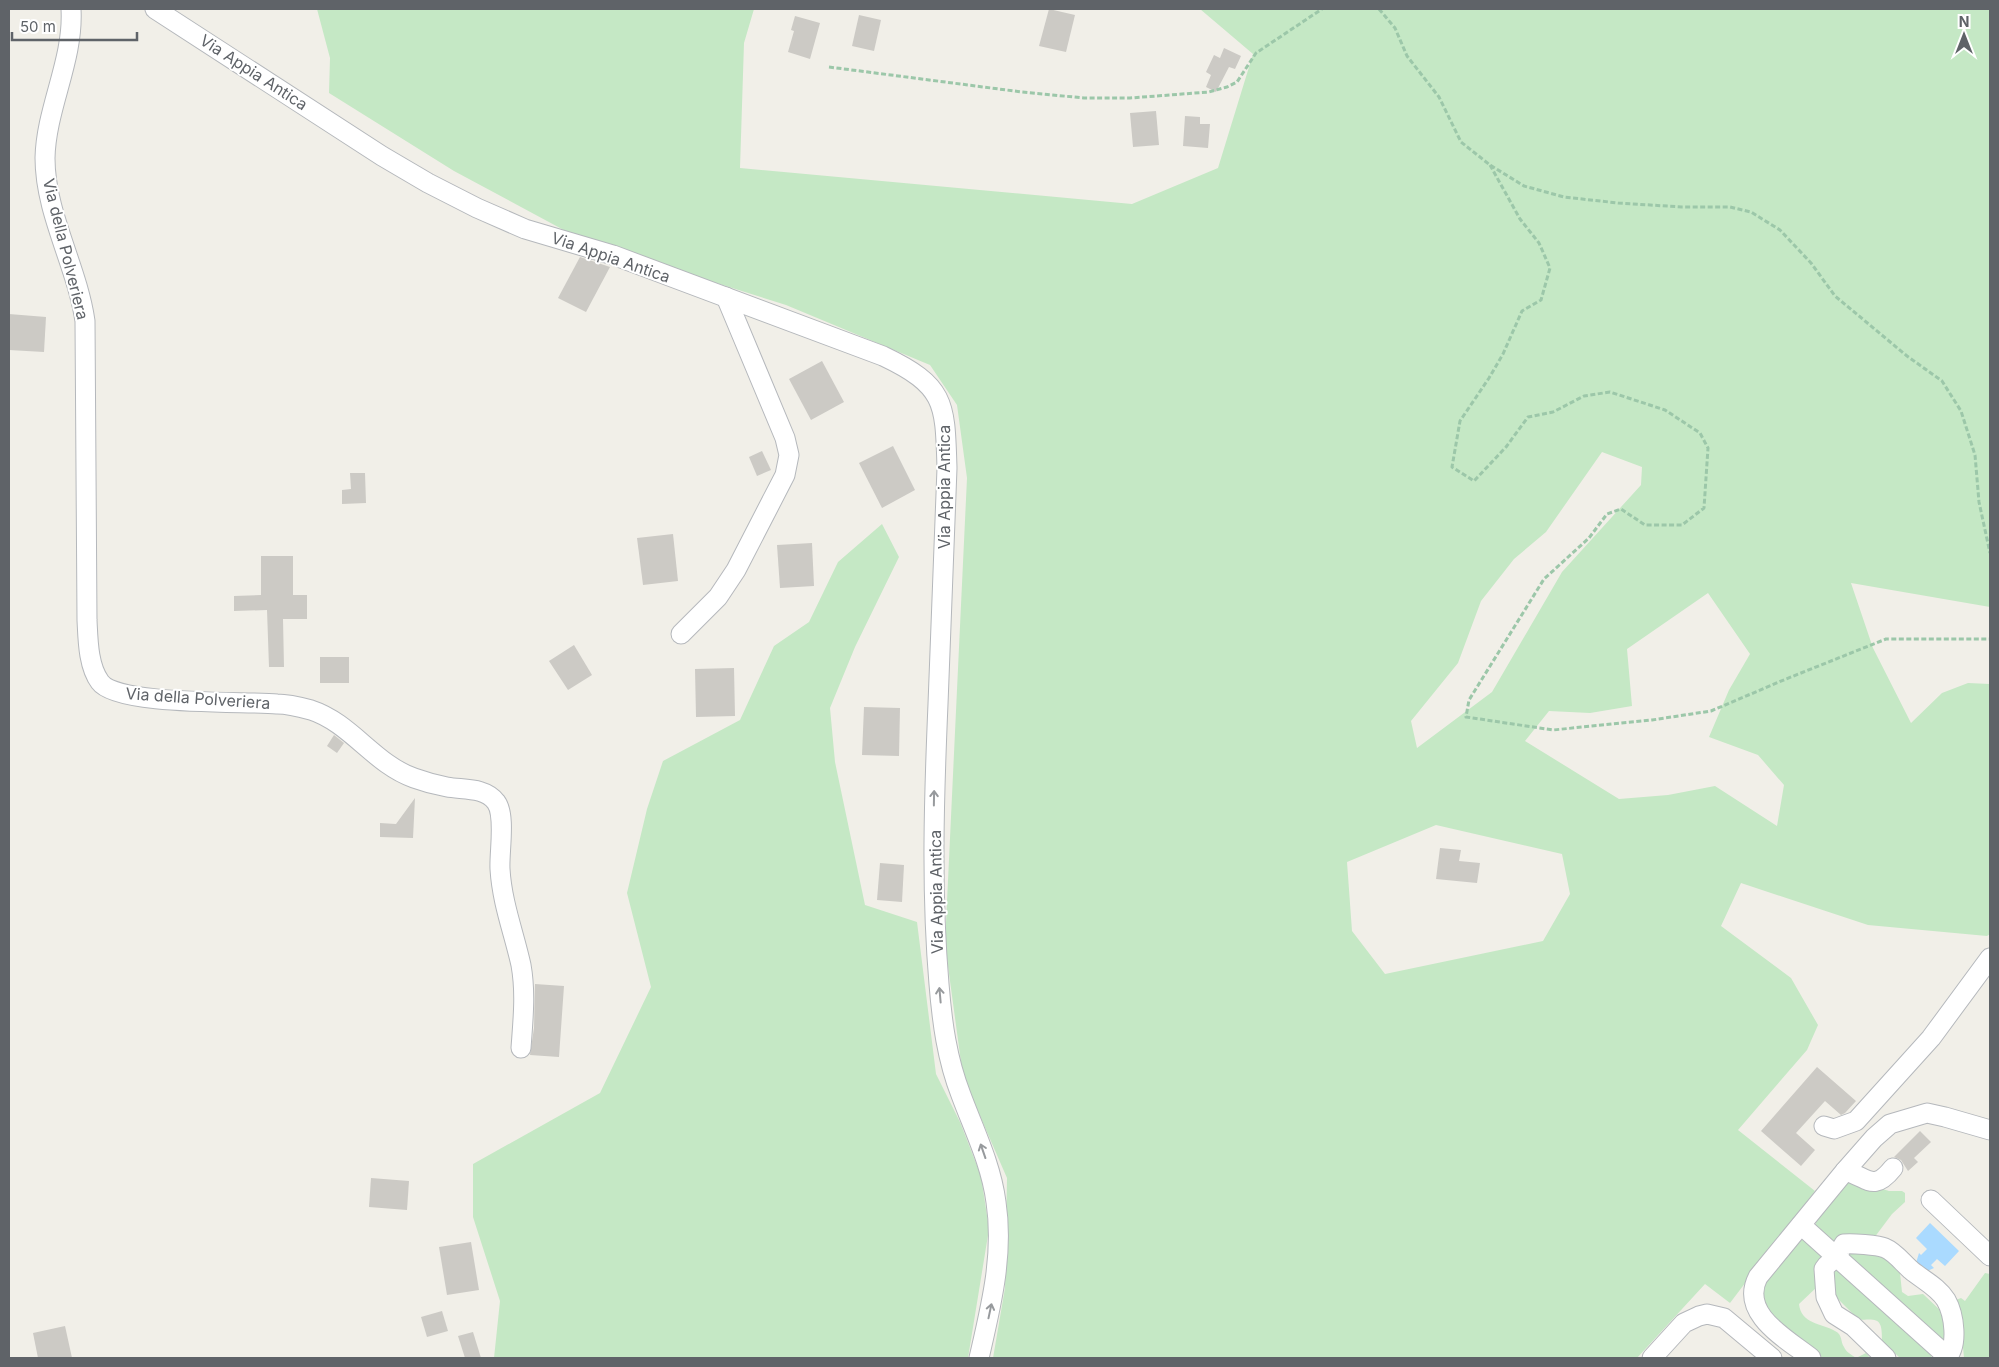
<svg xmlns="http://www.w3.org/2000/svg" width="1999" height="1367" viewBox="0 0 1999 1367" font-family="Inter,sans-serif">
  <rect width="100%" height="100%" fill="#f1efe8"/>
  <g fill="#c5e8c5" fill-rule="evenodd">
    <path d="M317,9H754L744,43L740,168L1132,204L1218,168L1253,54L1200,9H1990V607L1851,583L1873,648L1911,723L1942,693L1968,683L1990,684V934L1987,936L1868,925L1741,883L1721,926L1791,978L1818,1025L1807,1050L1738,1130L1815,1191L1730,1303L1705,1284L1637,1358H993L1005,1288L1007,1178L963,1077L945,944L967,478L957,405L930,365L786,305L586,242L454,171L329,93L330,58ZM1602,452L1642,467L1641,485L1562,572L1492,692L1417,748L1411,721L1458,663L1481,601L1514,559L1546,532ZM1708,593L1750,654L1729,690L1709,737L1758,755L1784,785L1777,826L1715,786L1668,795L1619,799L1525,741L1549,711L1590,713L1632,706L1627,649ZM1436,825L1562,854L1570,894L1543,941L1385,974L1352,931L1347,862Z"/>
    <polygon points="882,524 899,557 855,647 830,708 835,762 865,905 917,922 936,1074 960,1122 981,1176 989,1229 968,1358 494,1358 500,1301 473,1217 473,1164 600,1093 651,987 627,893 647,809 663,761 740,720 774,646 809,622 838,562"/>
    <polygon points="1850,1179 1889,1191 1902,1191 1905,1193 1905,1202 1892,1214 1874,1238 1834,1247 1816,1230 1816,1220"/>
    <path d="M1803,1237L1827,1256L1818,1286L1799,1304C1801,1324 1821,1323 1835,1331C1843,1335 1840,1341 1844,1347C1846,1352 1852,1355 1856,1358L1866,1353L1870,1358H1823L1770,1314L1759,1301L1760,1280L1793,1241Z"/>
    <polygon points="1846,1251 1880,1254 1900,1273 1902,1292 1908,1296 1923,1294 1942,1312 1947,1340 1938,1343 1850,1262"/>
    <path d="M1833,1268H1836L1932,1352L1931,1358H1900L1882,1341C1882,1320 1880,1318 1859,1320L1833,1294Z"/>
    <polygon points="1985,1273 1990,1274 1990,1358 1964,1358 1961,1325 1953,1301 1961,1298 1965,1301"/>
  </g>
  <polygon fill="#aadaff" points="1930,1223 1959,1251 1945,1266 1937,1259 1931,1265 1934,1268 1925,1272 1916,1263 1919,1253 1921,1255 1927,1249 1916,1238"/>
  <g fill="#cccac5">
    <polygon points="1049,9 1075,15 1066,52 1039,46"/>
    <polygon points="859,15 881,20 874,51 852,46"/>
    <polygon points="795,16 820,23 810,59 788,52 794,31 791,30"/>
    <polygon points="1224,48 1241,56 1235,69 1229,67 1216,92 1206,87 1211,75 1206,72 1214,55 1220,58"/>
    <polygon points="1156,111 1159,145 1133,147 1130,113"/>
    <polygon points="1185,116 1200,117 1200,124 1210,124 1208,148 1183,146"/>
    <polygon points="580,257 610,267 586,312 558,298"/>
    <polygon points="9,314 46,317 44,352 9,350"/>
    <polygon points="822,361 844,402 811,420 789,379"/>
    <polygon points="893,446 915,490 882,508 859,463"/>
    <polygon points="762,451 771,470 757,476 749,457"/>
    <polygon points="350,473 365,473 366,503 342,504 342,490 351,489"/>
    <polygon points="673,534 678,581 643,585 637,538"/>
    <polygon points="812,543 814,586 780,588 777,545"/>
    <polygon points="261,556 293,556 293,595 307,595 307,619 283,619 284,667 269,667 267,610 234,611 234,596 261,595"/>
    <polygon points="574,645 592,675 568,690 549,661"/>
    <rect x="320" y="657" width="29" height="26"/>
    <polygon points="734,668 735,716 696,717 695,669"/>
    <polygon points="864,707 900,708 899,756 862,755"/>
    <polygon points="334,735 344,743 337,753 327,746"/>
    <polygon points="415,798 413,838 380,837 380,823 396,824"/>
    <polygon points="1440,848 1461,850 1459,861 1480,863 1477,883 1436,879"/>
    <polygon points="880,863 904,865 902,902 877,900"/>
    <polygon points="535,984 564,986 559,1057 530,1055 534,1028"/>
    <polygon points="1817,1067 1856,1101 1845,1113 1841,1115 1825,1101 1796,1133 1815,1150 1801,1166 1761,1131"/>
    <polygon points="1920,1131 1931,1142 1914,1158 1918,1162 1908,1171 1901,1160 1894,1157"/>
    <polygon points="371,1178 409,1181 407,1210 369,1207"/>
    <polygon points="471,1242 479,1290 447,1295 439,1247"/>
    <polygon points="442,1311 448,1331 427,1337 421,1317"/>
    <polygon points="65,1326 72,1358 38,1358 33,1333"/>
    <polygon points="473,1332 481,1358 465,1358 458,1336"/>
  </g>
  <g fill="none" stroke-linecap="round" stroke-linejoin="round">
    <g stroke="#b5b8bc" stroke-width="21">
      <g id="minor">
        <path d="M71,9C74,60 46,108 45,158C45,214 77,266 85,321L87,620C88,639 88,666 100,682C117,706 245,701 277,704C289,704 300,707 311,710C351,723 374,764 414,778C425,782 436,785 447,787C463,790 485,787 496,802C506,815 499,852 500,869C502,903 514,933 521,965C526,993 523,1020 521,1048"/>
        <path d="M155,9L382,156L428,183L477,208L525,229L613,255L883,356C946,386 945,403 947,468C944,547 941,625 938,704C934,797 931,891 939,984C942,1022 947,1059 961,1095C974,1130 991,1164 996,1202C1004,1255 991,1306 979,1358"/>
        <polyline points="681,634 718,597 736,570 785,475 789,455 785,438 726,297"/>
        <polyline points="1824,1126 1834,1129 1856,1121 1931,1038 1990,958"/>
        <path d="M1845,1171C1868,1177 1873,1193 1893,1168"/>
        <polyline points="1931,1200 1990,1256"/>
        <polyline points="1801,1225 1949,1358"/>
        <polyline points="1652,1358 1684,1323 1699,1316 1707,1314 1724,1318 1772,1358"/>
        <path d="M1811,1358C1787,1339 1739,1314 1758,1277L1845,1171L1874,1138L1890,1124L1927,1113L1945,1117L1990,1130"/>
        <path d="M1886,1358L1853,1326L1834,1314L1826,1297L1824,1269L1827,1265L1836,1257L1844,1244C1851,1243 1878,1245 1885,1248C1895,1252 1903,1263 1911,1270C1923,1280 1938,1287 1946,1300C1954,1314 1959,1346 1946,1358"/>
      </g>
    </g>
    <g stroke="#9cc7a9" stroke-width="3" stroke-dasharray="5 2.5" stroke-linecap="butt">
      <polyline points="1379,9 1395,28 1407,56 1439,97 1461,142 1490,165 1524,186 1564,197 1618,203 1682,207 1730,207 1751,212 1780,230 1811,263 1835,296 1907,356 1942,381 1961,411 1975,455 1979,502 1990,553"/>
      <polyline points="829,67 1022,92 1084,98 1130,98 1209,92 1227,87 1237,82 1256,53 1322,9"/>
      <polyline points="1490,165 1520,219 1539,243 1550,268 1541,300 1522,311 1503,354 1489,378 1460,421 1452,467 1474,481 1506,447 1528,417 1553,412 1584,396 1610,392 1665,410 1700,433 1708,448 1704,508 1682,525 1645,525 1621,509 1607,514 1589,538 1544,579 1469,700 1466,717 1553,730 1652,720 1711,711 1786,679 1886,639 1990,639"/>
    </g>
    <use href="#minor" stroke="#fff" stroke-width="19"/>
  </g>
  <defs><path id="oneway-shaft" d="M-6 0H5M1.5-3L5.5 0L1.5 3" fill="none" stroke-width="1.6" stroke-linecap="round" stroke-linejoin="round" transform="scale(1.25)"/></defs>
  <g stroke="#979a9d">
    <use href="#oneway-shaft" transform="translate(934 798) rotate(-89)"/>
    <use href="#oneway-shaft" transform="translate(940 995) rotate(-95)"/>
    <use href="#oneway-shaft" transform="translate(983 1151) rotate(-109)"/>
    <use href="#oneway-shaft" transform="translate(990 1311) rotate(-78)"/>
  </g>
  <g text-anchor="middle" dominant-baseline="central" stroke-width="4" stroke-linejoin="round" paint-order="stroke">
    <g font-size="16" fill="#5f6368" stroke="#fff">
      <text transform="translate(254 72) rotate(33)">Via Appia Antica</text>
      <text transform="translate(66 249) rotate(76)">Via della Polveriera</text>
      <text transform="translate(611 257) rotate(19)">Via Appia Antica</text>
      <text transform="translate(944 487) rotate(-90)">Via Appia Antica</text>
      <text transform="translate(198 698) rotate(4)">Via della Polveriera</text>
      <text transform="translate(936 892) rotate(-91)">Via Appia Antica</text>
    </g>
  </g>
  <rect width="1999" height="1367" fill="none" stroke="#5f6368" stroke-width="20"/>
  <g transform="translate(1964 35)" stroke="#ffffff" stroke-width="4" paint-order="stroke">
  <path d="M0-4L9 19L0 12L-9 19Z" fill="#5f6368"/>
  <text y="-8" font-size="14" font-weight="bold" text-anchor="middle" fill="#5f6368">N</text>
  </g>
  <path d="M12 32v8h125v-8" fill="none" stroke="#5f6368" stroke-width="2.5"/>
  <text x="20" y="32" font-size="15" fill="#5f6368" stroke="#ffffff" stroke-width="4" paint-order="stroke">50 m</text>
</svg>
